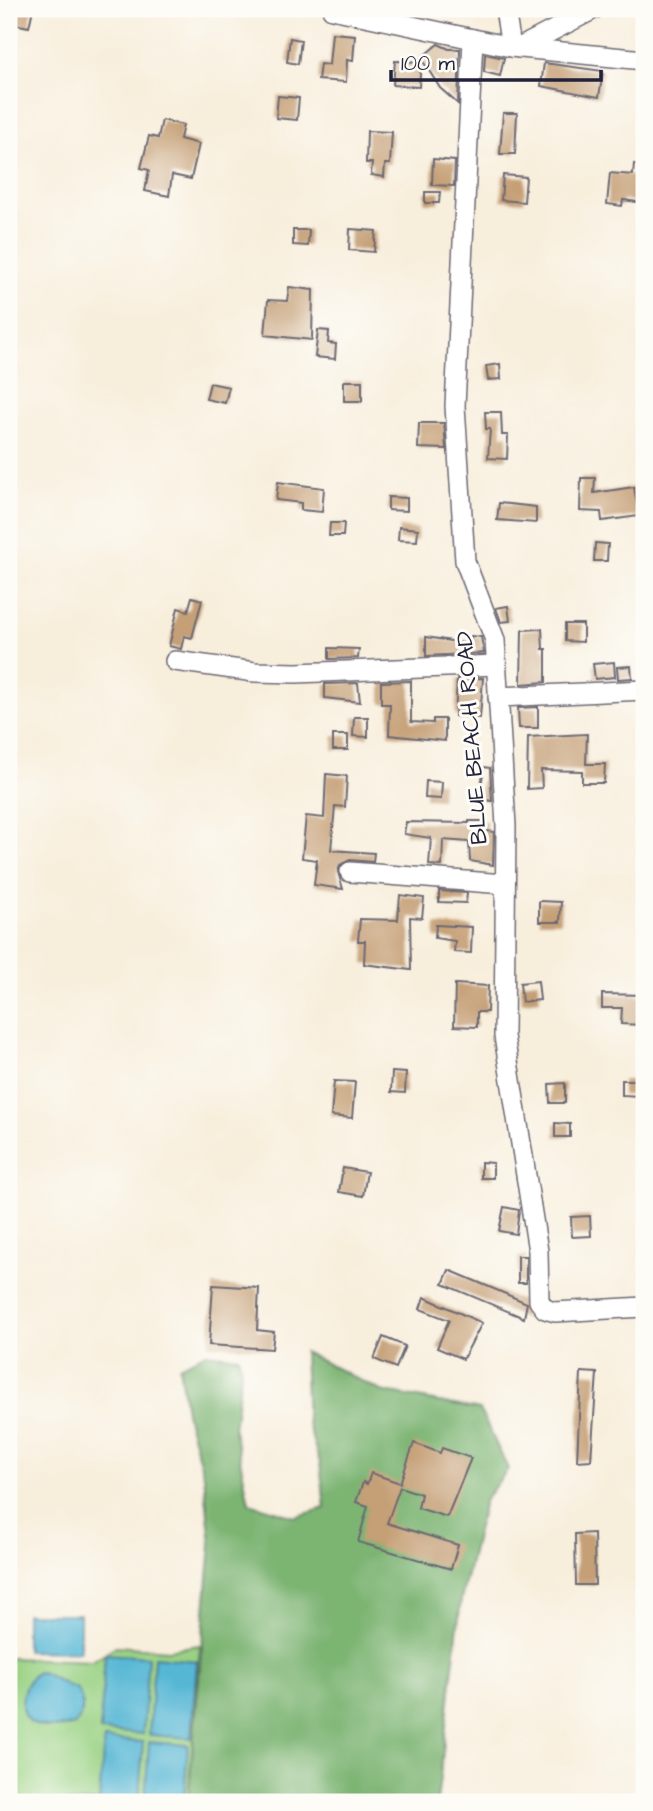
<svg xmlns="http://www.w3.org/2000/svg" width="653" height="1811" viewBox="0 0 653 1811" font-family="'Architects Daughter',sans-serif">
  <rect width="100%" height="100%" fill="#fdfcf7"/>
  <filter id="ink" filterUnits="userSpaceOnUse"><feTurbulence type="fractalNoise" baseFrequency=".0143" numOctaves="2"/><feDisplacementMap in="SourceGraphic" scale="14" xChannelSelector="R" yChannelSelector="G"/><feConvolveMatrix kernelMatrix="1 2 1 2 8 2 1 2 1" color-interpolation-filters="sRGB"/></filter>
  <filter id="wash" filterUnits="userSpaceOnUse"><feTurbulence type="fractalNoise" baseFrequency=".00686" numOctaves="4" result="noise"/><feDisplacementMap in="SourceGraphic" scale="28" xChannelSelector="R" yChannelSelector="G"/><feGaussianBlur stdDeviation="1.57" result="paint"/><feColorMatrix in="noise" values="0 0 0 0 0 0 0 0 0 0 0 0 0 0 0 0 0 1.4 0 .05"/><feComposite in="paint" operator="in"/></filter>
  <g filter="url(#wash)">
    <rect width="100%" height="100%" fill="#f8eedc"/>
    <polygon fill="#9ad284" stroke="#5e7a60" stroke-width="2" points="200,1645 188,1802 9,1802 9,1658 92,1661 116,1646 168,1650"/>
    <polygon fill="#7bb472" stroke="#4e6b56" stroke-width="2" points="304,1352 381,1391 480,1410 508,1469 484,1501 461,1600 437,1802 188,1802 211,1544 204,1476 187,1418 179,1366 206,1353 239,1357 241,1372 234,1430 249,1503 295,1517 325,1508 320,1463 307,1422"/>
    <g fill="#56b7d5" stroke="#3c6c88" stroke-width="2">
      <polygon points="26,1614 80,1614 80,1652 26,1651"/>
      <polygon points="105,1654 148,1657 143,1734 100,1731"/>
      <polygon points="154,1657 197,1661 191,1738 149,1735"/>
      <path d="M38,1672C53,1674 57,1684 76,1688C85,1701 85,1713 75,1725C64,1728 46,1729 35,1724C13,1716 22,1680 38,1672Z"/>
      <polygon points="104,1739 143,1742 139,1802 99,1802"/>
      <polygon points="149,1742 188,1745 184,1802 145,1802"/>
    </g>
    <g id="blocks">
      <g fill="#c59f76">
        <polygon points="9,9 33,9 29,27 9,23"/>
        <polygon points="332,33 355,35 353,61 347,60 346,82 318,80 320,64 329,65"/>
        <polygon points="290,38 301,40 298,64 287,62"/>
        <polygon points="438,44 449,49 460,49 458,104 440,88 421,58"/>
        <polygon points="485,54 504,58 500,76 484,72"/>
        <polygon points="395,61 421,62 419,87 393,85"/>
        <polygon points="544,63 603,71 599,97 541,86"/>
        <polygon points="278,96 299,98 297,120 276,118"/>
        <polygon points="503,113 517,113 515,154 500,154"/>
        <polygon points="162,120 183,125 180,139 199,144 191,179 172,175 169,196 145,191 149,170 141,168 149,136 158,138"/>
        <polygon points="367,131 392,132 390,164 385,164 384,177 371,175 372,163 366,163"/>
        <polygon points="433,159 455,161 454,186 432,185"/>
        <polygon points="634,164 644,166 644,203 623,200 622,206 607,204 610,173 633,175"/>
        <polygon points="503,175 526,177 524,202 501,200"/>
        <polygon points="425,192 440,192 439,203 425,203"/>
        <polygon points="350,229 376,231 374,252 349,250"/>
        <polygon points="293,230 309,230 308,246 293,245"/>
        <polygon points="289,287 313,290 312,340 265,335 268,300 287,301"/>
        <polygon points="318,330 329,331 328,343 336,344 335,359 315,357"/>
        <polygon points="500,364 501,379 488,380 486,366"/>
        <rect x="344" y="381" width="18" height="20"/>
        <polygon points="210,383 229,387 225,403 206,399"/>
        <polygon points="485,412 501,412 502,435 508,435 507,459 488,458 490,429 486,429"/>
        <polygon points="419,423 444,423 446,449 418,448"/>
        <polygon points="581,478 595,478 594,493 634,487 639,516 602,521 601,512 580,511"/>
        <polygon points="278,482 324,488 322,512 301,510 301,503 276,500"/>
        <polygon points="388,497 407,498 407,511 388,510"/>
        <polygon points="499,503 536,507 536,523 497,520"/>
        <polygon points="330,523 344,523 343,536 329,536"/>
        <polygon points="399,527 418,529 417,541 398,540"/>
        <polygon points="595,543 608,544 607,561 594,561"/>
        <polygon points="192,597 202,600 192,638 184,636 181,649 169,646 178,608 188,611"/>
        <polygon points="508,606 510,621 501,622 496,608"/>
        <polygon points="565,624 583,624 583,642 565,641"/>
        <polygon points="542,629 543,649 546,649 546,682 521,684 522,630"/>
        <polygon points="471,636 481,637 484,653 426,656 426,637 470,644"/>
        <polygon points="329,648 359,649 358,658 329,659"/>
        <polygon points="614,662 615,677 595,679 593,664"/>
        <polygon points="631,666 632,678 618,679 617,667"/>
        <polygon points="483,678 480,718 455,716 457,679"/>
        <polygon points="411,681 411,722 433,723 433,719 445,719 445,741 389,735 390,704 381,704 381,682"/>
        <polygon points="358,683 360,702 325,698 325,684"/>
        <polygon points="538,707 538,728 519,728 518,708"/>
        <polygon points="354,717 368,717 368,737 353,736"/>
        <polygon points="587,734 586,764 605,764 604,783 582,783 582,771 541,770 542,788 527,789 528,737"/>
        <rect x="333" y="735" width="15" height="15"/>
        <polygon points="484,767 490,768 492,801 479,799"/>
        <polygon points="326,774 347,776 345,807 335,806 331,850 374,853 373,862 350,860 340,865 338,872 343,889 314,885 317,860 302,858 306,816 324,818"/>
        <polygon points="426,781 442,782 441,799 425,798"/>
        <polygon points="469,821 487,821 486,831 494,832 493,865 470,861 469,842 443,840 442,866 429,865 431,838 404,834 406,822 469,823"/>
        <polygon points="439,891 467,893 466,903 439,902"/>
        <polygon points="400,895 424,898 422,918 410,917 411,970 364,964 365,941 358,941 360,919 398,920"/>
        <polygon points="539,901 561,902 560,922 539,922"/>
        <polygon points="436,925 472,927 471,953 454,952 455,941 435,938"/>
        <polygon points="538,981 540,1000 522,1002 520,983"/>
        <polygon points="455,984 488,986 487,1012 477,1012 477,1027 454,1026"/>
        <polygon points="602,994 644,995 643,1025 621,1024 622,1008 602,1008"/>
        <polygon points="392,1072 406,1073 405,1093 391,1092"/>
        <polygon points="622,1080 641,1080 640,1096 622,1095"/>
        <polygon points="334,1081 355,1082 352,1118 331,1116"/>
        <polygon points="565,1083 565,1103 550,1103 549,1084"/>
        <polygon points="555,1123 570,1124 570,1137 555,1137"/>
        <polygon points="481,1162 493,1163 493,1178 481,1178"/>
        <polygon points="343,1168 367,1172 363,1196 339,1192"/>
        <polygon points="504,1207 519,1210 516,1234 499,1231"/>
        <polygon points="590,1216 591,1236 572,1237 571,1217"/>
        <rect x="518" y="1256" width="8" height="27"/>
        <polygon points="449,1270 527,1303 524,1318 443,1284"/>
        <polygon points="213,1285 259,1288 257,1330 274,1332 272,1349 209,1345"/>
        <polygon points="424,1297 482,1323 463,1359 437,1348 449,1320 420,1309"/>
        <polygon points="383,1337 405,1346 396,1368 374,1359"/>
        <polygon points="581,1372 597,1373 591,1460 577,1461"/>
        <polygon points="414,1443 440,1453 442,1448 471,1458 447,1517 418,1508 421,1494 400,1487 387,1523 458,1545 451,1569 358,1542 368,1506 356,1502 363,1482 367,1484 371,1473 400,1483"/>
        <polygon points="594,1533 595,1585 576,1585 575,1534"/>
      </g>
    </g>
  </g>
  <g filter="url(#ink)">
    <use href="#blocks" fill-opacity="0" stroke="#6d6973" stroke-width="2"/>
    <g fill="none" stroke-linecap="round" stroke-linejoin="round">
      <g stroke="#6d6973" stroke-width="22">
        <g id="minor">
          <polyline points="332,9 511,47 644,60"/>
          <polyline points="505,9 511,47"/>
          <polyline points="473,39 455,406 465,561 495,640 506,826 504,1036 538,1251 539,1301 545,1309 555,1312 644,1307"/>
          <polyline points="519,48 594,9"/>
          <polyline points="175,661 255,672 296,673 496,665"/>
          <polyline points="498,697 644,690"/>
          <polyline points="350,872 504,884"/>
        </g>
      </g>
      <use href="#minor" stroke="#fff" stroke-width="19"/>
    </g>
  </g>
  <g text-anchor="middle" dominant-baseline="central" stroke-width="6" stroke-linejoin="round" paint-order="stroke">
    <g font-size="23" fill="#22223b" stroke="#fdfcf7">
      <text transform="translate(472 738) rotate(-94)">BLUE BEACH ROAD</text>
    </g>
  </g>
  <rect width="653" height="1811" fill="none" stroke="#fdfcf7" stroke-width="35"/>
  <path d="M391 70v10h210v-10" fill="none" stroke="#22223b" stroke-width="3.5"/>
  <text x="401" y="70" font-size="21" fill="#22223b" stroke="#fdfcf7" stroke-width="5" paint-order="stroke">100 m</text>
</svg>
